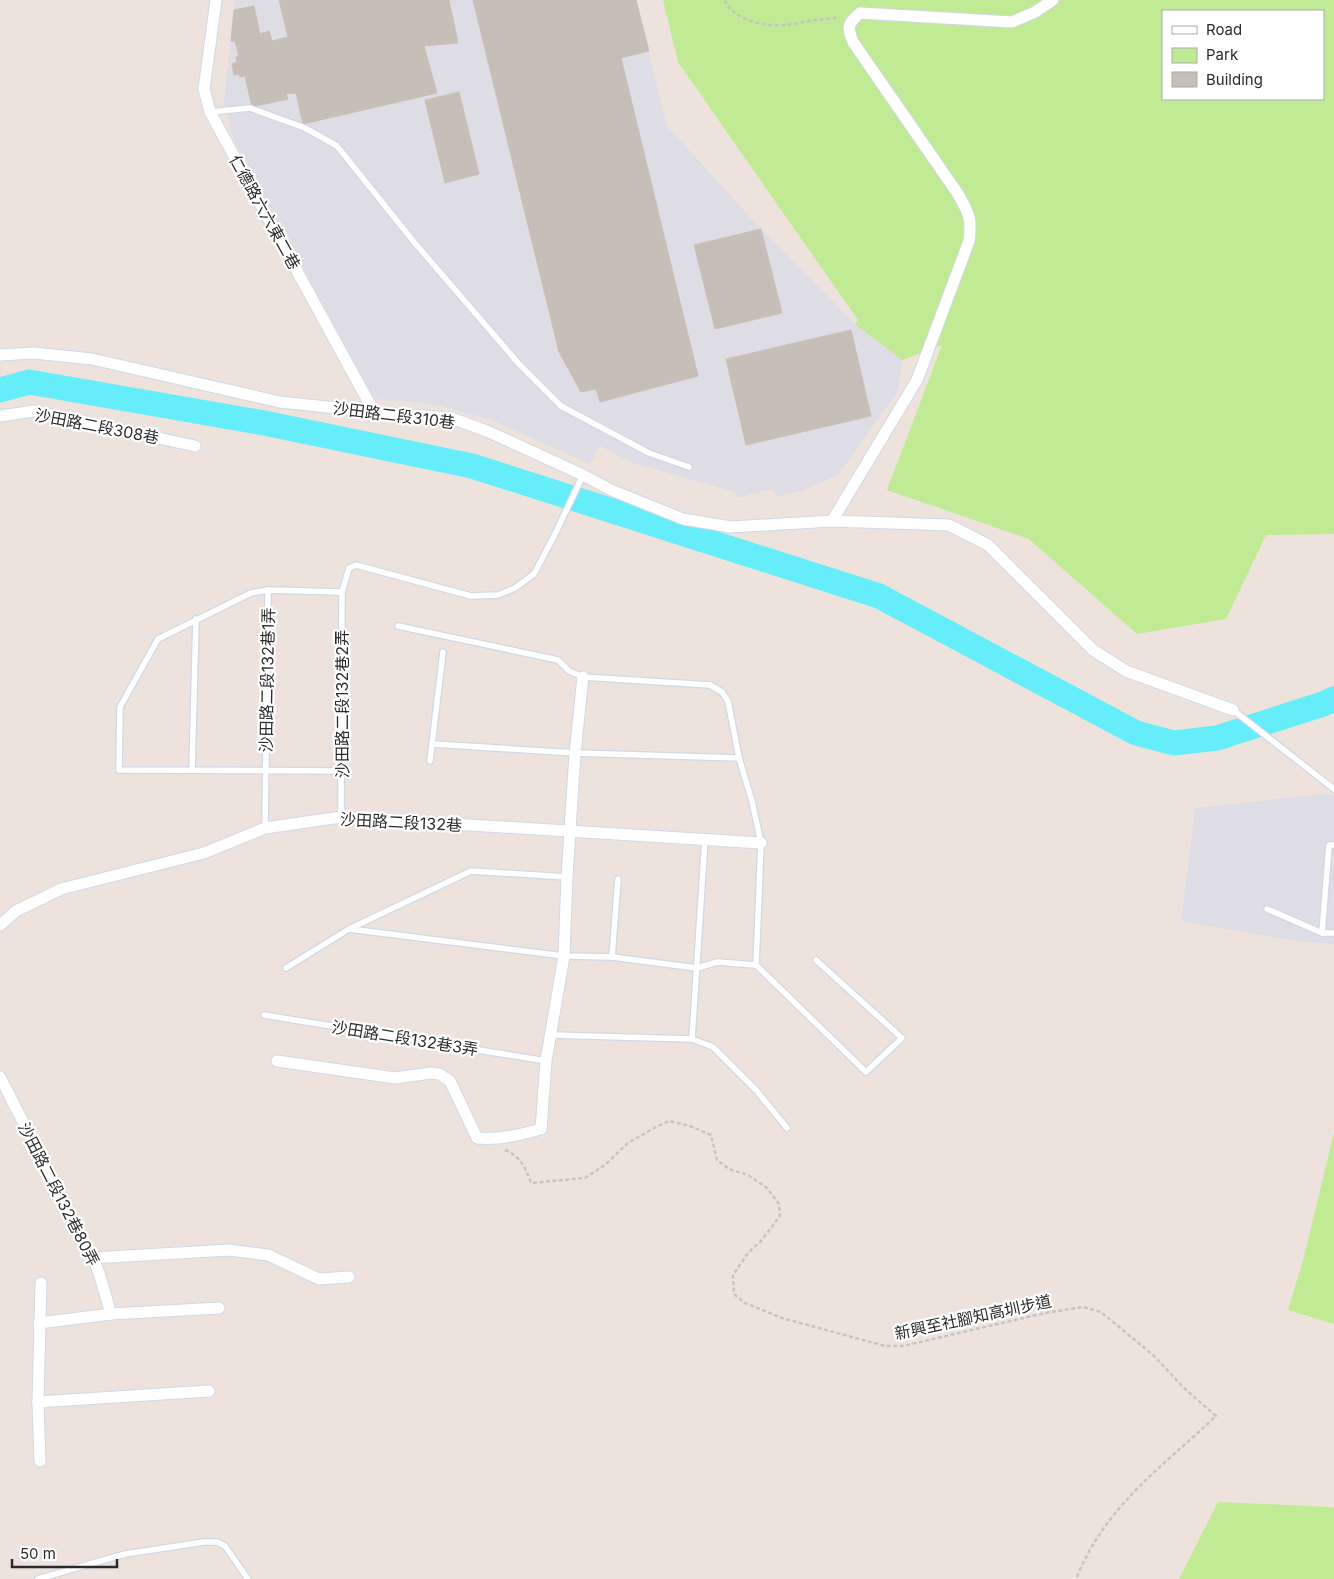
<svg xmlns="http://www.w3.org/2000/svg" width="1334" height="1579" viewBox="0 0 1334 1579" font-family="Inter,'Noto Sans TC',sans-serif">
  <rect width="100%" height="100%" fill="#eee3dc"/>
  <g fill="#dedde6">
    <polygon points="235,0 636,0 667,126 761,229 855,324 902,360 898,391 838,475 804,490 776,497 773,489 737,498 735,492 633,463 600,446 590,464 489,419 431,404 374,399 233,138 224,100"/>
    <polygon points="1324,794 1334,795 1334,944 1294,941 1181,921 1195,808"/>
  </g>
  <g fill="#c0ea93" fill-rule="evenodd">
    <path d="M663,0H1334V534L1266,535L1226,619L1137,634L1029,539L887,490L942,345L902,360L855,324L858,320L678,62ZM1163,11H1323V99H1163Z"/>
    <polygon points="1334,1132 1334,1324 1288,1310 1304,1257"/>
    <polygon points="1218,1502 1334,1507 1334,1579 1179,1579"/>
  </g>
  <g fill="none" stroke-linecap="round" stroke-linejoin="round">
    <polyline stroke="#65edfa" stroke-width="25" points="0,390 29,382 264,423 472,466 879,596 1136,733 1174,743 1217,738 1323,704 1334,699"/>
  </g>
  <g fill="#c6bfb8" stroke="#cabfb5">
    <polygon points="279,0 449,0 458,43 424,46 437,93 303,124 296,93 286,94 288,99 252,107 245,76 240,77 239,74 234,75 232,64 237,62 236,57 239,56 235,41 231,41 234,10 254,6 260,34 269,31 272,41 288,37"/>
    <polygon points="473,0 636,0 649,51 621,58 698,376 600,402 596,389 581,392 559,352"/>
    <polygon points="459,92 479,174 445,183 425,100"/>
    <polygon points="761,229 782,313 715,329 694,245"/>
    <polygon points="851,330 871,416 746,445 726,359"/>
  </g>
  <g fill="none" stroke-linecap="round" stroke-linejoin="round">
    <g stroke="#d1d8e5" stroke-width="8">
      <g id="service">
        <polyline points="210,112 250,108 305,128 337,146 414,242 519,364 561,406 649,453 689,467"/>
        <polyline points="398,626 558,660 569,671 583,677 710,685 722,692 728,701 739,758 752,801 761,843 756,965 866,1072 902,1038 816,960"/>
        <polyline points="1233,710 1334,789"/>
        <polyline points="433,744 575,753 739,758"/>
        <polyline points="430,761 443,652"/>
        <polyline points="192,770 196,619"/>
        <polyline points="342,771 119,770 120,707 158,639 251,593 268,590 342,592"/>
        <polyline points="341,817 342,592 349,568 356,565 471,596 498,595 515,588 534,574 555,534 583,475"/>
        <polyline points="265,828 268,590"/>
        <polyline points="1334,845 1329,845 1322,933 1334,933"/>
        <polyline points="1267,909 1322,933"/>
        <polyline points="349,929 564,956 612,957 697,968 717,962 756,965"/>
        <polyline points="612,957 618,879"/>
        <polyline points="286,968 349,929 471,871 567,877"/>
        <polyline points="264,1015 546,1061"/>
        <polyline points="551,1035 692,1039 713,1047 756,1090 787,1128"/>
        <polyline points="692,1039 705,839"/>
        <polyline points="38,1579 125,1554 204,1542 217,1542 225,1546 248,1579"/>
      </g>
    </g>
    <g stroke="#d1d8e5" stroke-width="13">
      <g id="minor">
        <polyline points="216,0 204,89 210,112 374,412"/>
        <polyline points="0,355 34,353 92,359 280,402 374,412 451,418 487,431 583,475 611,490 683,519 731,527 832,521 949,525 988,545 1093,650 1126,671 1233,710"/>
        <polyline points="0,416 34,411 195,446"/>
        <path d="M832,521L917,380L969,241C972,218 969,214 958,194L853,42C847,26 847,25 860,13L1012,22L1035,12L1053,0"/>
        <polyline points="0,925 16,911 61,889 204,853 265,828 341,817 761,843"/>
        <path d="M277,1061L395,1078L431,1073L439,1074L450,1081L477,1138C499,1140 519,1135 541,1129L546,1061L564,956L567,877L575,753L583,677"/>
        <polyline points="0,1077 93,1258 99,1273 111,1314"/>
        <polyline points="93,1258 229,1250 268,1255 319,1279 349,1277"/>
        <polyline points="39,1323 111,1314 219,1308"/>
        <polyline points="38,1402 209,1391"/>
        <polyline points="40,1461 38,1402 41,1283"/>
      </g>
    </g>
    <g stroke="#c4c4c4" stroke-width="2.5" stroke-dasharray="4 2.5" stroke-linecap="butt">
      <path d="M725,0C732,20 766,27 786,25C796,24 806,21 816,20C824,19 832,19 839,17"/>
      <path d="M505,1150C520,1156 526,1168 531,1183L585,1178L605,1165L628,1143L654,1128L669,1121L690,1126L711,1135L717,1160L729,1169L748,1175L767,1188L779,1204L780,1216L761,1241L748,1253L733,1275L734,1294L745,1303L782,1318L885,1346H903L1045,1313L1083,1307L1101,1312L1153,1355L1185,1389L1216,1416C1160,1469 1106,1505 1076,1579"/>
    </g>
    <use href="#service" stroke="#fff" stroke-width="5.5"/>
    <use href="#minor" stroke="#fff" stroke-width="11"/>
  </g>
  <g text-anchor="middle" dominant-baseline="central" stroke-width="4.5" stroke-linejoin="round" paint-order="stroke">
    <g font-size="16" fill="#2b2b2b" stroke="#fff">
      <text transform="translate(265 212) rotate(61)">仁德路六六東二巷</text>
      <text transform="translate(394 415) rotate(7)">沙田路二段310巷</text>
      <text transform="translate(97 426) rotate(11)">沙田路二段308巷</text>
      <text transform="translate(267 680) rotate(-89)">沙田路二段132巷1弄</text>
      <text transform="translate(342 704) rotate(-90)">沙田路二段132巷2弄</text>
      <text transform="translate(401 822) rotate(3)">沙田路二段132巷</text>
      <text transform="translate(405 1038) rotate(9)">沙田路二段132巷3弄</text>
      <text transform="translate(59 1194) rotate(63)">沙田路二段132巷80弄</text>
      <text transform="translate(973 1317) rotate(-12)">新興至社腳知高圳步道</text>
    </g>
  </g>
  <rect x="1162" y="10" width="162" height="90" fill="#ffffff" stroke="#aaaaaa"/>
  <rect x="1172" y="26" width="25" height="8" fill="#ffffff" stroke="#aaaaaa"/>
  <text x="1206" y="35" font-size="15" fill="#2b2b2b">Road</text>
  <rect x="1172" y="48" width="25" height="15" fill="#c0ea93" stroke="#aaaaaa"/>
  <text x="1206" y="60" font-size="15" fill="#2b2b2b">Park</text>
  <rect x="1172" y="72" width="25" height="15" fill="#c6bfb8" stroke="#aaaaaa"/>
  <text x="1206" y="85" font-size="15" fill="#2b2b2b">Building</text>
  <path d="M12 1559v8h105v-8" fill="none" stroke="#2b2b2b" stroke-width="2.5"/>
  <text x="20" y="1559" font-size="15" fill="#2b2b2b" stroke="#ffffff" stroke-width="4" paint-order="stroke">50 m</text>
</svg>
